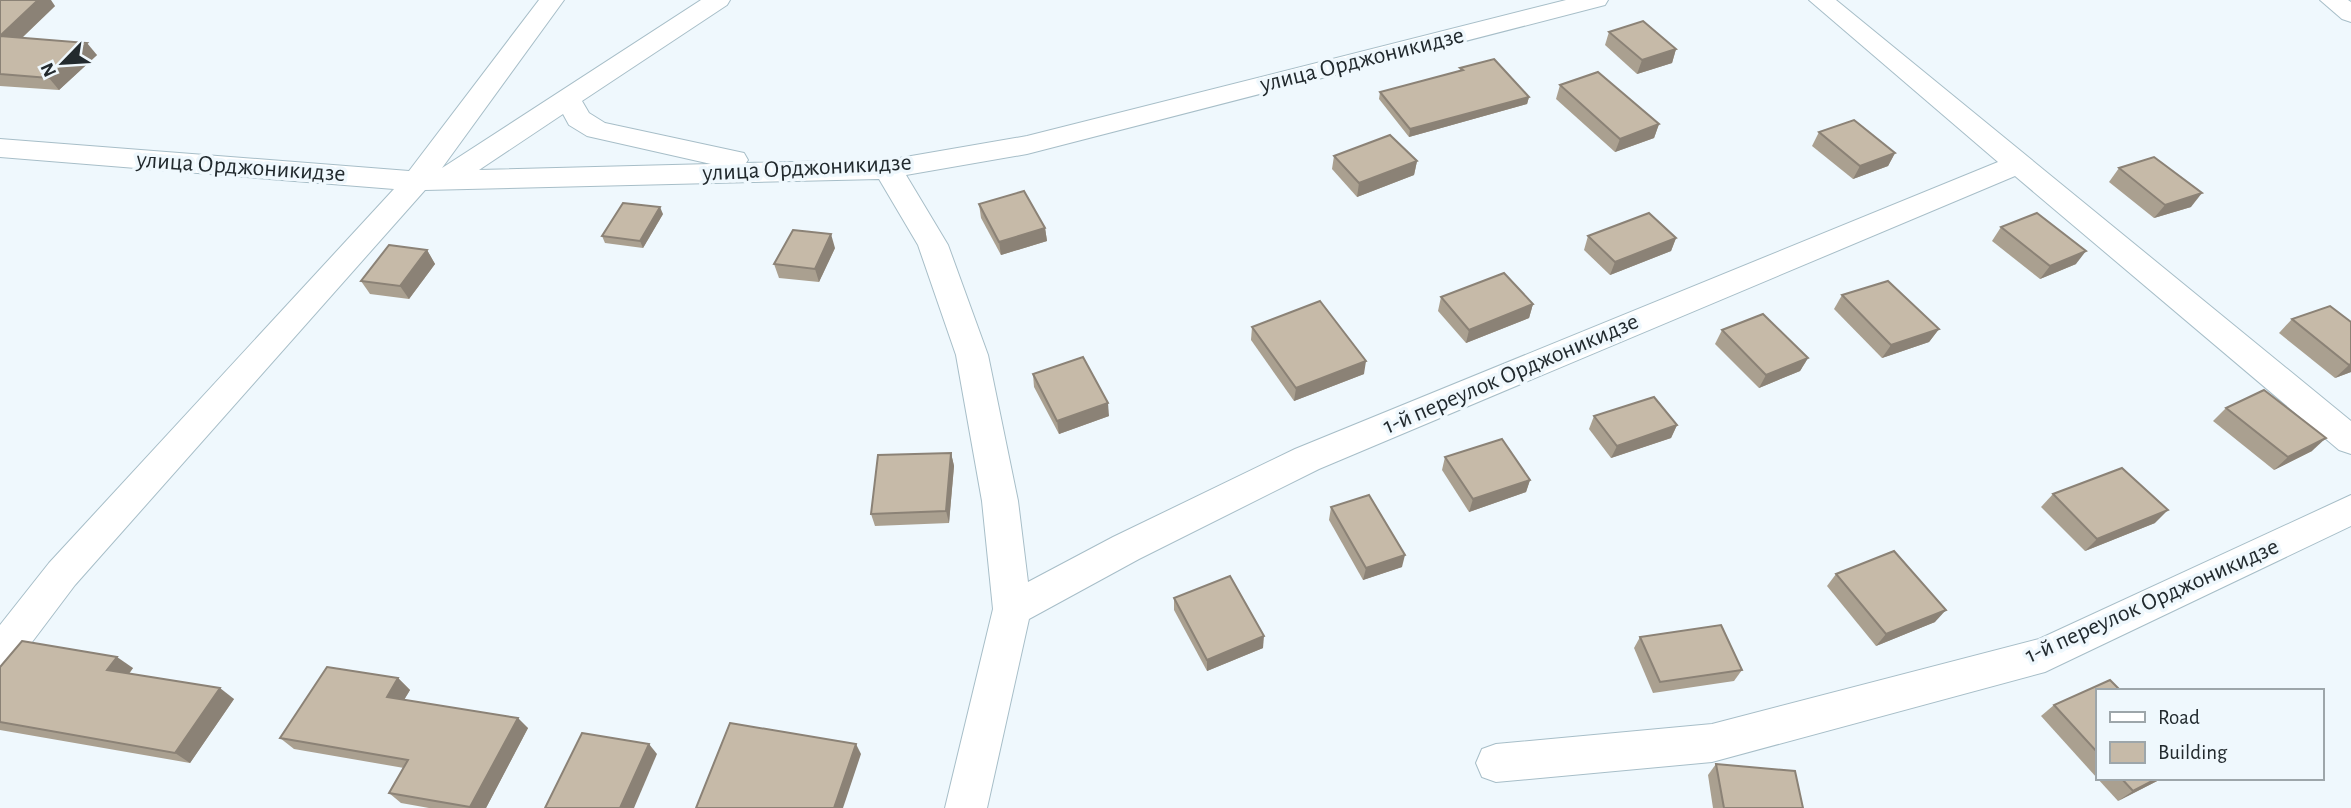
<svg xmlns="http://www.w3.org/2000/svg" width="2351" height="808" viewBox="0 0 2351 808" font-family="'Alegreya Sans',sans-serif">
  <rect width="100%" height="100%" fill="#eff8fd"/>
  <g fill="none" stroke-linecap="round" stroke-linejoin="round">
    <g stroke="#a7bec8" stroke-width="2">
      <g id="street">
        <path d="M539,0H564L442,168L701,0H730L727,5L582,101L589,113L605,123L744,153L748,160L746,163L888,160L1027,136L1566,0H1608L1605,5L1027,154L906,175L948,245L988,355L1018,501L1028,582L1113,537L1295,449L1998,162L1809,0H1836L2351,421V454L2339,450L2015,176L1319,469L1139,559L1029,619L987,808H945L993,609L982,501L956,355L918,245L879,179L425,190L75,585L14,666L0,671V625L49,563L394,189L0,157V139L409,171ZM563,114L569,125L587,136L711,164L479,170Z"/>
        <polygon points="2320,0 2348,0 2351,2 2351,22 2342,19"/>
        <polygon points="2351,495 2351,526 2045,672 1712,762 1496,782 1482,777 1476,763 1482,749 1496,744 1712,724 2039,639"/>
      </g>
    </g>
    <use href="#street" fill="#fff" fill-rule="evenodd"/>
  </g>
  <g fill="#aaa090">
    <polygon points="0,0 55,6 22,38 97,55 59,90 0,86"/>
    <polygon points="1609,32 1676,49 1672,63 1637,74 1605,45"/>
    <polygon points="1460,68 1529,97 1527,104 1409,137 1379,99 1380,92 1460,71"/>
    <polygon points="1560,85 1659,124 1654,138 1615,152 1556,99"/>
    <polygon points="1819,132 1895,153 1888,166 1853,179 1812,146"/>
    <polygon points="1334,156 1417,161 1414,175 1357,197 1332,169"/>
    <polygon points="2119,168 2191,207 2154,218 2109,182"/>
    <polygon points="979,204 1045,228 1047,241 1001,255 981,218"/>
    <polygon points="663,214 643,248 605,243 602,236"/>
    <polygon points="2001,227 2076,264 2040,279 1992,241"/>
    <polygon points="1588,236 1676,238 1671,251 1610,275 1584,250"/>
    <polygon points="835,248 819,282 779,278 774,264"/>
    <polygon points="427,250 435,264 409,299 370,294 361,281"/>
    <polygon points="1842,295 1939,329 1929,342 1882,358 1834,309"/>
    <polygon points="1441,297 1533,304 1529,318 1466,343 1438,311"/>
    <polygon points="2292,319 2351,322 2351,372 2335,378 2279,333"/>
    <polygon points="1252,327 1364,374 1294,401 1251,340"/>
    <polygon points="1722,330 1808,358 1800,371 1759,388 1715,344"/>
    <polygon points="1033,374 1109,416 1059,434 1034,387"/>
    <polygon points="2226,408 2312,451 2274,470 2213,421"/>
    <polygon points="1594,416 1677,425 1671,438 1611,458 1589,429"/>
    <polygon points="951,453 954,466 949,523 875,526 871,514"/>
    <polygon points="1445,457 1530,480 1526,492 1469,512 1442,470"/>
    <polygon points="2053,494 2155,523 2085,551 2041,507"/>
    <polygon points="1331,507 1402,567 1363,580 1329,520"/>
    <polygon points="1836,574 1935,622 1876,646 1827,586"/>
    <polygon points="1174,598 1263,648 1207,671 1174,610"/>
    <polygon points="1640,637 1742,670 1734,681 1653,693 1634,648"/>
    <polygon points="0,667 133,668 129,674 234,699 190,763 0,730"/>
    <polygon points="398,678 410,690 404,700 528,728 486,808 429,808 401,803 389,793 404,768 294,749 280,738"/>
    <polygon points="2097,691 2097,778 2041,716 2054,705"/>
    <polygon points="1716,764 1803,808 1713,808 1708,775"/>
    <polygon points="2097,778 2163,778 2118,801"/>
  </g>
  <g fill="#8b8276">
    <polygon points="38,0 51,0 55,6 10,49 0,36"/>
    <polygon points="87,43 97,55 59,90 49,78"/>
    <polygon points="1676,49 1672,63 1637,74 1642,60"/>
    <polygon points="1529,97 1527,104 1409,137 1410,129"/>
    <polygon points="1659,124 1654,138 1615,152 1620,139"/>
    <polygon points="1895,153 1888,166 1853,179 1860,166"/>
    <polygon points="1417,161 1414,175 1357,197 1359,183"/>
    <polygon points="2202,193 2191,207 2154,218 2165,205"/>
    <polygon points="660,207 663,214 643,248 640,241"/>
    <polygon points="1045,228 1047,241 1001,255 999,242"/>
    <polygon points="831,234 835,248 819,282 815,269"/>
    <polygon points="1676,238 1671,251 1610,275 1615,262"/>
    <polygon points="427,250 435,264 409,299 400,286"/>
    <polygon points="2086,251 2076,264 2040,279 2050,266"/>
    <polygon points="1533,304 1529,318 1466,343 1469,330"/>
    <polygon points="1939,329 1929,342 1882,358 1891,345"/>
    <polygon points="1808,358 1800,371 1759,388 1766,375"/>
    <polygon points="1366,361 1364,374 1294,401 1296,388"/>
    <polygon points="2351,364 2351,372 2335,378 2349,365"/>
    <polygon points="1108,403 1109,416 1059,434 1057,421"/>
    <polygon points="1677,425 1671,438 1611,458 1617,446"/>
    <polygon points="2326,438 2312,451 2274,470 2288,457"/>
    <polygon points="951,453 954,466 949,523 946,511"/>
    <polygon points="1530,480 1526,492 1469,512 1473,499"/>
    <polygon points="2168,510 2155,523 2085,551 2097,539"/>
    <polygon points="1405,555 1402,567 1363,580 1366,568"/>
    <polygon points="1946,610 1935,622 1876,646 1886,634"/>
    <polygon points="1264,636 1263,648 1207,671 1207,660"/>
    <polygon points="117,657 133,668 123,681 107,670"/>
    <polygon points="398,678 410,690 399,708 387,697"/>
    <polygon points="220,688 234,699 190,763 175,753"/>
    <polygon points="518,718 528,728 486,808 471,808 470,807"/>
    <polygon points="649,744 657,754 634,808 620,808"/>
    <polygon points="856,744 861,754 843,808 834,808"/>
    <polygon points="2158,778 2163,778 2118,801 2133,791"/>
  </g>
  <g fill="#c6baa8" stroke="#8b8276" stroke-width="2">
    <polygon points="0,0 38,0 0,36"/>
    <polygon points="1643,21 1676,49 1642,60 1609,32"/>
    <polygon points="0,36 87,43 49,78 0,74"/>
    <polygon points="1494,59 1529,97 1410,129 1380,92 1463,70 1460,68"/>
    <polygon points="1598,72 1659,124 1620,139 1560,85"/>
    <polygon points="1854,120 1895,153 1860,166 1819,132"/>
    <polygon points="1390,135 1417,161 1359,183 1334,156"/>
    <polygon points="2154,157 2202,193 2165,205 2119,168"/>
    <polygon points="1024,191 1045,228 999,242 979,204"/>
    <polygon points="623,203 660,207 640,241 602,236"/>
    <polygon points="1649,213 1676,238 1615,262 1588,236"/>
    <polygon points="2037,213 2086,251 2050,266 2001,227"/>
    <polygon points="793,230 831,234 815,269 774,264"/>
    <polygon points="389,245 427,250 400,286 361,281"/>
    <polygon points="1504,273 1533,304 1469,330 1441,297"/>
    <polygon points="1888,281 1939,329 1891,345 1842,295"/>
    <polygon points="1320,301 1366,361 1296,388 1252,327"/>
    <polygon points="2330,306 2351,322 2351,364 2349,365 2292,319"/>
    <polygon points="1763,314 1808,358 1766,375 1722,330"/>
    <polygon points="1083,357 1108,403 1057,421 1033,374"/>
    <polygon points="2264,390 2326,438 2288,457 2226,408"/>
    <polygon points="1654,397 1677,425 1617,446 1594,416"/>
    <polygon points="1502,439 1530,480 1473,499 1445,457"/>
    <polygon points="951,453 946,511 871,514 878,455"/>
    <polygon points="2122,468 2168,510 2097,539 2053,494"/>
    <polygon points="1369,495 1405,555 1366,568 1331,507"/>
    <polygon points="1894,551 1946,610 1886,634 1836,574"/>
    <polygon points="1230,576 1264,636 1207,660 1174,598"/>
    <polygon points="1721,625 1742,670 1660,682 1640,637"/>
    <polygon points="22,641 117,657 107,670 220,688 175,753 0,722 0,667"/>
    <polygon points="327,667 398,678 387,697 518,718 470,807 389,793 408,760 280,738"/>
    <polygon points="2110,680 2121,691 2097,691 2097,752 2054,705"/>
    <polygon points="730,723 856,744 834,808 696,808"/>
    <polygon points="582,733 649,744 620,808 545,808"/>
    <polygon points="1716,764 1795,771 1803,808 1724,808"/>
    <polygon points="2121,778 2158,778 2133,791"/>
  </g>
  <g text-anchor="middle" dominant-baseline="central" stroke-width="7" stroke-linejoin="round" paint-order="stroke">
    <g font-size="24" fill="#222a2e" stroke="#eff8fd">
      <text transform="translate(1362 60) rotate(-14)">улица Орджоникидзе</text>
      <text transform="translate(241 167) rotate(4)">улица Орджоникидзе</text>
      <text transform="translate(807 168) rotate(-3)">улица Орджоникидзе</text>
      <text transform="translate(1511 374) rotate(-23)">1-й переулок Орджоникидзе</text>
      <text transform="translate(2152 601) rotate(-24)">1-й переулок Орджоникидзе</text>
    </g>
  </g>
  <rect x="2096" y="689" width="228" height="91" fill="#eff8fd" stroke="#9da6aa" stroke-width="2"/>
  <rect x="2110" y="712" width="35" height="10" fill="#ffffff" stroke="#9da6aa" stroke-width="2"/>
  <text x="2158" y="724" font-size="21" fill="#222a2e">Road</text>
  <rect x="2110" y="742" width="35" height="21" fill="#c6baa8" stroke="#9da6aa" stroke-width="2"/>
  <text x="2158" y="759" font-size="21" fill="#222a2e">Building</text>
  <g transform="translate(63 63) rotate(245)" stroke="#eff8fd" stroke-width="5" paint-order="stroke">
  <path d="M0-5L12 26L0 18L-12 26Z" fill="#222a2e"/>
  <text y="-10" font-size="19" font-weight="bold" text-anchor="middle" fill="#222a2e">N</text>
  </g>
</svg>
